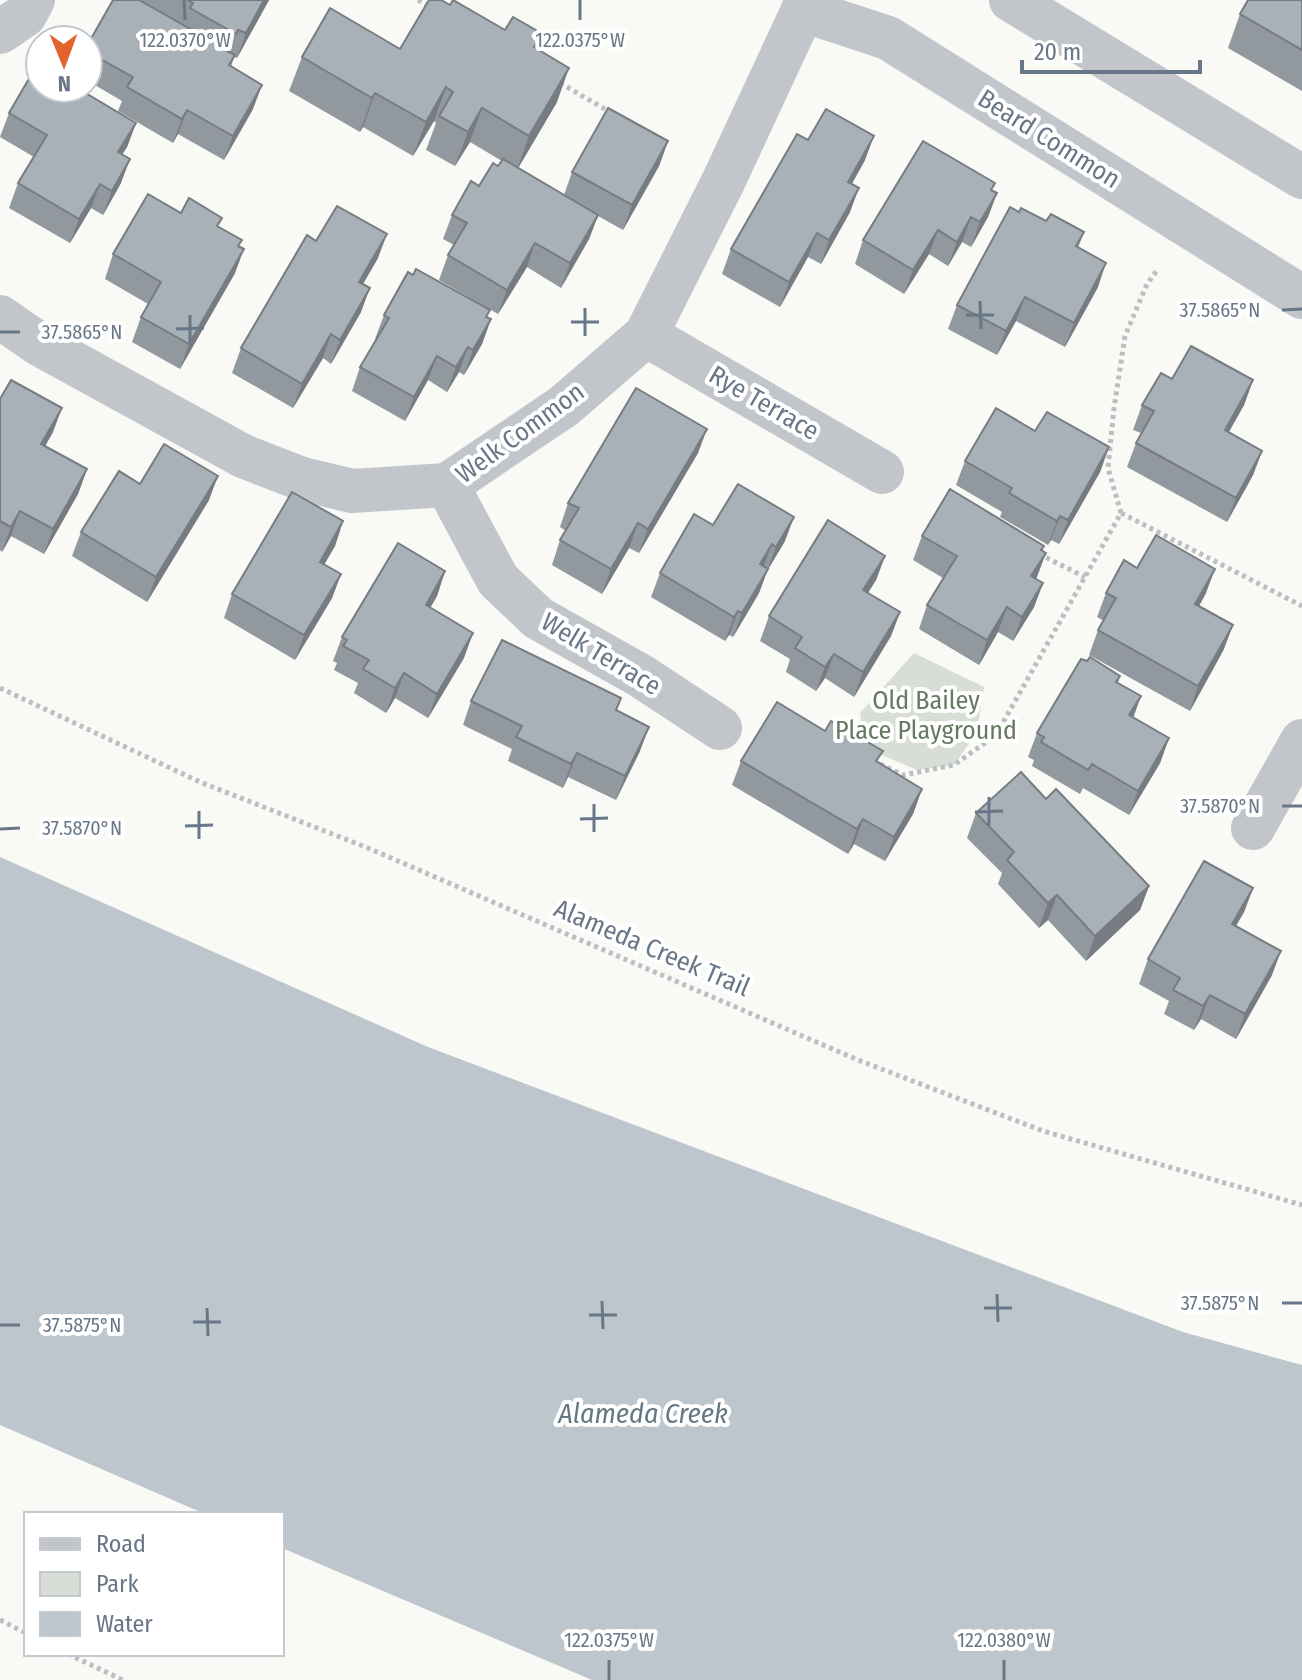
<svg xmlns="http://www.w3.org/2000/svg" width="1302" height="1680" viewBox="0 0 1302 1680" font-family="'Fira Sans Condensed',sans-serif">
  <rect width="100%" height="100%" fill="#f9f9f6"/>
  <polygon fill="#d8ded6" points="914,653 984,687 977,732 954,765 917,770 865,748 860,713"/>
  <polygon fill="#bdc6cc" points="0,857 428,1047 1183,1332 1302,1365 1302,1680 592,1680 282,1548 282,1514 205,1514 0,1425"/>
  <g fill="none" stroke-linecap="round" stroke-linejoin="round">
    <g stroke="#bcbfc2" stroke-width="5" stroke-dasharray="4 4" stroke-linecap="butt">
      <polyline points="418,0 431,7"/>
      <polyline points="560,83 610,112"/>
      <polyline points="1121,513 1108,468 1114,408 1125,336 1147,284 1158,269"/>
      <polyline points="1039,554 1085,577"/>
      <polyline points="0,688 200,782 368,848 858,1060 1043,1131 1302,1205"/>
      <polyline points="880,764 903,775 954,765 996,735 1121,513 1302,606"/>
      <polyline points="0,1620 26,1633"/>
      <polyline points="68,1654 123,1680"/>
    </g>
    <g stroke="#c2c6ca" stroke-width="44">
      <polyline points="1011,0 1302,177"/>
      <polyline points="803,10 888,38 1302,297"/>
      <polyline points="0,32 25,15 33,0"/>
      <polyline points="0,317 39,344 243,456 302,479 352,491 447,485 564,406 646,335 724,180 803,10"/>
      <polyline points="646,335 882,472"/>
      <polyline points="447,485 498,580 538,618 641,676 720,728"/>
      <polyline points="1253,828 1302,741"/>
    </g>
  </g>
  <g fill="#91989e">
    <polygon points="113,0 269,0 237,58 234,57 231,67 253,109 224,160 178,134 173,143 118,111 122,101 88,81 88,44"/>
    <polygon points="1302,0 1302,91 1228,48 1240,14"/>
    <polygon points="450,5 505,30 543,34 537,49 557,102 518,168 564,195 572,172 668,141 659,166 623,230 598,216 589,239 561,288 527,267 498,314 439,280 448,255 454,245 443,239 452,215 502,161 470,142 455,166 426,150 436,123 434,121 413,156 363,127 360,132 289,91 302,57 400,49"/>
    <polygon points="9,113 136,123 127,147 122,154 121,183 103,215 91,208 70,243 9,208 18,183 34,157 0,137"/>
    <polygon points="808,140 865,160 852,184 850,212 821,264 808,257 780,307 722,274 731,249"/>
    <polygon points="992,191 997,193 988,217 971,247 962,242 948,266 929,254 904,294 855,264 863,240"/>
    <polygon points="1019,212 1084,232 1078,248 1098,287 1065,347 1016,321 997,355 948,329 957,305"/>
    <polygon points="181,213 219,226 240,247 235,273 180,369 132,342 141,317 148,304 105,279 113,254"/>
    <polygon points="316,241 378,258 363,284 361,312 331,364 323,358 293,408 232,373 241,348"/>
    <polygon points="384,315 487,318 491,319 482,344 464,375 459,372 447,392 428,380 405,421 352,391 360,367 376,340 375,339"/>
    <polygon points="1172,379 1253,380 1244,405 1229,432 1262,451 1253,475 1227,522 1127,467 1136,443 1141,433 1133,430 1142,405"/>
    <polygon points="0,399 53,432 45,446 87,469 78,494 44,554 11,536 2,552 0,550"/>
    <polygon points="1035,431 1109,447 1100,472 1059,544 1051,540 1048,545 1000,517 1002,512 956,485 965,461"/>
    <polygon points="698,453 639,553 629,548 602,594 552,565 560,540 566,531 560,527 568,503"/>
    <polygon points="140,484 209,500 147,602 72,556 81,532"/>
    <polygon points="343,521 335,546 324,564 341,574 332,598 295,660 224,618 232,594"/>
    <polygon points="713,525 785,541 767,571 759,593 733,637 729,635 725,641 651,597 660,573"/>
    <polygon points="922,536 1042,551 1036,579 1043,583 1034,607 1013,641 998,632 979,665 919,629 927,605 943,578 913,560"/>
    <polygon points="885,556 876,580 868,593 900,612 891,636 854,697 825,678 816,691 786,672 790,659 760,641 769,616"/>
    <polygon points="1137,568 1206,593 1199,606 1224,649 1190,711 1089,655 1098,630 1104,621 1097,617 1106,593"/>
    <polygon points="445,571 437,596 430,608 464,658 428,718 395,698 386,713 354,693 358,683 334,670 337,663 333,661 342,637"/>
    <polygon points="1120,676 1118,683 1133,718 1169,738 1160,763 1129,815 1083,788 1080,794 1032,766 1034,760 1028,757 1037,733"/>
    <polygon points="621,698 616,711 640,751 616,800 568,777 563,788 508,761 512,749 463,725 471,701"/>
    <polygon points="741,761 878,763 922,789 913,814 885,861 854,844 848,854 732,785"/>
    <polygon points="1046,799 1149,886 1140,910 1086,961 1048,920 1039,928 998,884 1002,873 967,838 976,813"/>
    <polygon points="1253,888 1244,912 1236,926 1272,975 1236,1039 1201,1019 1194,1030 1164,1014 1169,1001 1139,984 1148,959"/>
  </g>
  <g fill="#767c81">
    <polygon points="264,0 269,0 237,58 246,33"/>
    <polygon points="569,68 557,102 517,170 529,136"/>
    <polygon points="262,85 253,109 224,160 233,136"/>
    <polygon points="446,87 434,121 413,156 426,122"/>
    <polygon points="375,93 363,127 360,132 372,98"/>
    <polygon points="482,108 470,142 455,166 468,132"/>
    <polygon points="187,110 178,134 173,143 182,119"/>
    <polygon points="136,123 127,147 109,176 118,152"/>
    <polygon points="874,136 865,160 839,206 848,182"/>
    <polygon points="668,141 659,166 623,230 632,205"/>
    <polygon points="130,159 121,183 103,215 112,191"/>
    <polygon points="100,184 91,208 70,243 79,219"/>
    <polygon points="859,188 850,212 821,264 829,240"/>
    <polygon points="997,193 988,217 971,247 980,222"/>
    <polygon points="598,215 589,239 561,288 570,263"/>
    <polygon points="971,217 962,242 948,266 957,242"/>
    <polygon points="938,230 929,254 904,294 913,270"/>
    <polygon points="817,233 808,257 780,307 789,282"/>
    <polygon points="387,234 378,258 350,306 359,282"/>
    <polygon points="535,243 527,267 498,314 507,290"/>
    <polygon points="244,249 235,273 180,369 189,344"/>
    <polygon points="1106,263 1098,287 1065,347 1074,323"/>
    <polygon points="370,288 361,312 331,364 340,340"/>
    <polygon points="1025,297 1016,321 997,355 1006,331"/>
    <polygon points="491,319 482,344 464,375 473,350"/>
    <polygon points="331,334 323,358 293,408 302,384"/>
    <polygon points="468,347 459,372 447,392 456,367"/>
    <polygon points="437,356 428,380 405,421 414,397"/>
    <polygon points="1253,380 1244,405 1216,454 1225,430"/>
    <polygon points="62,408 53,432 32,469 41,444"/>
    <polygon points="707,429 698,453 639,553 648,529"/>
    <polygon points="1109,447 1100,472 1059,544 1068,520"/>
    <polygon points="1262,451 1253,475 1227,522 1236,498"/>
    <polygon points="87,469 78,494 44,554 53,529"/>
    <polygon points="218,476 209,500 147,602 156,577"/>
    <polygon points="20,511 11,536 2,552 11,527"/>
    <polygon points="1060,516 1051,540 1048,545 1057,521"/>
    <polygon points="794,517 785,541 767,571 776,547"/>
    <polygon points="343,521 335,546 312,586 320,562"/>
    <polygon points="638,523 629,548 602,594 611,569"/>
    <polygon points="772,544 763,568 760,564"/>
    <polygon points="1044,546 1036,569 1046,553 1037,577 1022,600 1041,550"/>
    <polygon points="885,556 876,580 854,614 863,590"/>
    <polygon points="768,569 759,593 733,637 742,613"/>
    <polygon points="1215,569 1206,593 1187,628 1195,604"/>
    <polygon points="445,571 437,596 417,630 426,605"/>
    <polygon points="341,574 332,598 295,660 304,635"/>
    <polygon points="1043,583 1034,607 1013,641 1022,617"/>
    <polygon points="1007,607 998,632 979,665 987,640"/>
    <polygon points="738,611 729,635 725,641 734,617"/>
    <polygon points="900,612 891,636 854,697 863,672"/>
    <polygon points="1233,625 1224,649 1190,711 1198,686"/>
    <polygon points="473,633 464,658 428,718 437,694"/>
    <polygon points="834,654 825,678 816,691 825,667"/>
    <polygon points="404,673 395,698 386,713 395,688"/>
    <polygon points="1141,696 1132,721 1129,715"/>
    <polygon points="649,727 640,751 616,800 625,776"/>
    <polygon points="1169,738 1160,763 1129,815 1138,791"/>
    <polygon points="577,753 568,777 563,788 571,764"/>
    <polygon points="922,789 913,814 885,861 894,837"/>
    <polygon points="863,819 854,844 848,854 857,829"/>
    <polygon points="1149,886 1140,910 1086,961 1095,936"/>
    <polygon points="1253,888 1244,912 1223,948 1232,924"/>
    <polygon points="1057,895 1048,920 1039,928 1048,903"/>
    <polygon points="1281,951 1272,975 1236,1039 1245,1014"/>
    <polygon points="1210,995 1201,1019 1194,1030 1203,1006"/>
  </g>
  <g fill="#a9b1b8" stroke="#767c81" stroke-width="2">
    <polygon points="113,0 139,0 217,44 220,40 230,46 227,51 235,55 229,65 262,85 233,136 187,110 182,119 127,87 133,77 88,52 88,44"/>
    <polygon points="188,0 264,0 246,33 238,30 236,34 190,8 193,3"/>
    <polygon points="429,0 441,0 450,5 453,0 505,30 513,17 543,34 534,47 569,68 529,136 482,108 468,132 439,116 453,92 446,87 426,122 375,93 372,98 302,57 330,8 400,49"/>
    <polygon points="1248,0 1302,0 1302,50 1240,14"/>
    <polygon points="37,65 40,66 40,88 77,88 136,123 118,152 130,159 112,191 100,184 79,219 18,183 47,135 9,113"/>
    <polygon points="608,108 668,141 632,205 572,172"/>
    <polygon points="826,109 874,136 848,182 859,188 829,240 817,233 789,282 731,249 797,134 808,140"/>
    <polygon points="923,141 995,183 991,190 997,193 980,222 971,217 957,242 938,230 913,270 863,240"/>
    <polygon points="503,159 598,215 570,263 535,243 507,290 448,255 467,223 452,215 471,181 479,186 493,163 498,166"/>
    <polygon points="148,194 181,213 189,198 222,218 217,226 242,240 238,246 244,249 189,344 141,317 161,282 113,254"/>
    <polygon points="337,206 387,234 359,282 370,288 340,340 331,334 302,384 241,348 307,235 316,241"/>
    <polygon points="1010,207 1019,212 1021,208 1046,221 1051,214 1084,232 1076,246 1106,263 1074,323 1025,297 1006,331 957,305"/>
    <polygon points="416,269 490,310 486,317 491,319 473,350 468,347 456,367 437,356 414,397 360,367 389,318 384,315 408,272 413,275"/>
    <polygon points="1191,346 1253,380 1225,430 1262,451 1236,498 1136,443 1154,411 1142,405 1161,373 1172,379"/>
    <polygon points="11,380 62,408 41,444 87,469 53,529 20,511 11,527 0,521 0,399"/>
    <polygon points="636,388 707,429 648,529 638,523 611,569 560,540 579,508 568,503"/>
    <polygon points="996,408 1035,431 1047,412 1109,447 1068,520 1060,516 1057,521 1009,493 1012,488 965,461"/>
    <polygon points="164,444 218,476 156,577 81,532 119,471 140,484"/>
    <polygon points="738,484 794,517 776,547 772,544 760,564 768,569 742,613 738,611 734,617 660,573 694,514 713,525"/>
    <polygon points="950,489 1044,546 1041,550 1046,553 1031,576 1043,583 1022,617 1007,607 987,640 927,605 957,556 922,536"/>
    <polygon points="292,492 343,521 320,562 341,574 304,635 232,594"/>
    <polygon points="828,520 885,556 863,590 900,612 863,672 834,654 825,667 795,648 802,637 769,616"/>
    <polygon points="1156,535 1215,569 1195,604 1233,625 1198,686 1098,630 1116,598 1106,593 1124,560 1137,568"/>
    <polygon points="398,543 445,571 426,605 473,633 437,694 404,673 395,688 363,669 369,660 343,646 347,640 342,637"/>
    <polygon points="502,640 621,698 616,710 649,727 625,776 577,753 571,764 516,737 522,726 471,701"/>
    <polygon points="1090,657 1120,676 1116,682 1141,696 1129,715 1169,738 1138,791 1092,764 1088,770 1041,742 1044,737 1037,733 1081,659 1087,661"/>
    <polygon points="777,702 825,731 831,721 883,751 876,761 922,789 894,837 863,819 857,829 741,761"/>
    <polygon points="1021,772 1046,799 1056,789 1149,886 1095,936 1057,895 1048,903 1007,860 1014,852 976,813"/>
    <polygon points="1204,861 1253,888 1232,924 1281,951 1245,1014 1210,995 1203,1006 1173,990 1180,978 1148,959"/>
  </g>
  <path fill="none" stroke="#687787" stroke-width="3" d="M184,0L185,20M580,0V20M980,301L981,329M585,308V336M1282,310L1302,309M190,315V343M966,315H994M571,322H599M176,329L204,328M0,332H20M989,797V825M594,804V832M1282,806H1302M199,811V839M975,812L1003,811M580,819L608,818M185,826L213,825M0,829L20,828M997,1294L998,1322M602,1301L603,1329M1282,1303H1302M207,1308L208,1336M984,1308H1012M589,1315H617M193,1322H221M0,1325H20M609,1660V1680M1004,1660V1680"/>
  <g text-anchor="middle" dominant-baseline="central" stroke-width="8" stroke-linejoin="round" paint-order="stroke">
    <g font-size="26" fill="#687787" stroke="#fff">
      <text transform="translate(1049 139) rotate(32)">Beard Common</text>
      <text transform="translate(764 403) rotate(30)">Rye Terrace</text>
      <text transform="translate(520 433) rotate(-36)">Welk Common</text>
      <text transform="translate(601 654) rotate(31)">Welk Terrace</text>
      <text transform="translate(652 948) rotate(23)">Alameda Creek Trail</text>
    </g>
    <g font-size="26" fill="#667963" stroke="#fff">
      <text x="926" y="700">Old Bailey<tspan x="926" dy="30">Place Playground</tspan></text>
    </g>
    <g font-size="28" font-style="italic" fill="#647883" stroke="#fff">
      <text x="643" y="1413">Alameda Creek</text>
    </g>
  </g>
  <g font-size="20" text-anchor="middle" fill="#687787" stroke="#fff" stroke-width="8" stroke-linejoin="round" paint-order="stroke">
    <text x="185" y="47">122.0370°W</text>
    <text x="580" y="47">122.0375°W</text>
    <text x="1220" y="317">37.5865°N</text>
    <text x="82" y="339">37.5865°N</text>
    <text x="1220" y="813">37.5870°N</text>
    <text x="82" y="835">37.5870°N</text>
    <text x="1220" y="1310">37.5875°N</text>
    <text x="82" y="1332">37.5875°N</text>
    <text x="609" y="1647">122.0375°W</text>
    <text x="1004" y="1647">122.0380°W</text>
  </g>
  <rect x="24" y="1512" width="260" height="144" fill="#ffffff" stroke="#c3c9cf" stroke-width="2"/>
  <rect x="40" y="1538" width="40" height="12" fill="#c2c6ca" stroke="#c3c9cf" stroke-width="2"/>
  <text x="96" y="1552" font-size="24" fill="#687787">Road</text>
  <rect x="40" y="1572" width="40" height="24" fill="#d8ded6" stroke="#c3c9cf" stroke-width="2"/>
  <text x="96" y="1592" font-size="24" fill="#687787">Park</text>
  <rect x="40" y="1612" width="40" height="24" fill="#bdc6cc" stroke="#c3c9cf" stroke-width="2"/>
  <text x="96" y="1632" font-size="24" fill="#687787">Water</text>
  <g transform="translate(64 64) rotate(179)"><circle r="38" fill="#ffffff" stroke="#c3c9cf" stroke-width="2"/>
  <path d="M0-6L14 30L0 20L-14 30Z" fill="#e2632d"/>
  <text y="-12" font-size="22" font-weight="bold" text-anchor="middle" fill="#687787">N</text>
  </g>
  <path d="M1022 60v12h178v-12" fill="none" stroke="#687787" stroke-width="4"/>
  <text x="1034" y="60" font-size="24" fill="#687787" stroke="#ffffff" stroke-width="6" paint-order="stroke">20 m</text>
</svg>
